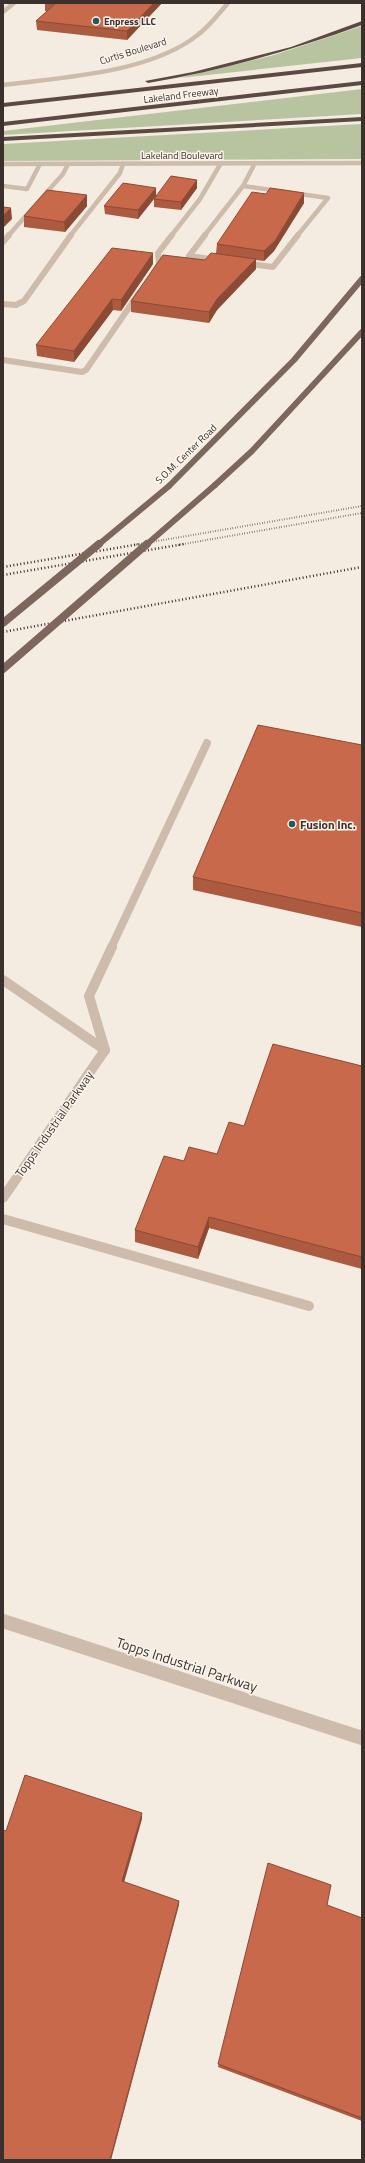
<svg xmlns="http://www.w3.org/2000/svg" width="365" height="2163" viewBox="0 0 365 2163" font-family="'Titillium Web',sans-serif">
  <rect width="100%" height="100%" fill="#f4ebe1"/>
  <g fill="#b8c4a0">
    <polygon points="362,26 362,58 180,78 274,55"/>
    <polygon points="362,89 362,114 3,135 3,131"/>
    <polygon points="362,124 362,159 3,161 3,144"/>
  </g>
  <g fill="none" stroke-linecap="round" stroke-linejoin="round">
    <g stroke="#cdbbac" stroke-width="4.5">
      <polyline points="3,12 14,3"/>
      <polyline points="3,186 27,189 40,164"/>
      <polyline points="243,186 328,198 297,236"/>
      <polyline points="8,236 63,174 68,164"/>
      <polyline points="70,236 120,173 123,164"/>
      <polyline points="171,236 200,199 221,163"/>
      <polyline points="204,236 243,186 255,163"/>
    </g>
    <g stroke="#cdbbac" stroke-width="6">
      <polyline points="205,235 189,256 218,260"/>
      <polyline points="3,242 9,235"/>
      <polyline points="242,263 273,267 298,235"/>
      <polyline points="154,272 159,264 158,253 172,235"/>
      <polyline points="3,304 16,305 24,301 71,235"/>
      <polyline points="3,360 82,372 86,370 139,293"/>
    </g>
    <polyline stroke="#cdbbac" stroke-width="8" points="111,948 207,743"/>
    <g stroke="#cdbbac" stroke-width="10">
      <polyline points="3,980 105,1050"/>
      <polyline points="105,1050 89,996 112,947"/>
      <polyline points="3,1219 309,1306"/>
    </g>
    <polyline stroke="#cdbbac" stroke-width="10" points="3,1198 105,1050"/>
    <polyline stroke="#cdbbac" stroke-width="14" points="3,1621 362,1738"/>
    <g stroke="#cdbbac" stroke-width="4.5">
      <path d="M3,85C63,77 140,74 191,40C206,30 217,16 228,3"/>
      <polyline points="3,164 362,163"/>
    </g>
    <g stroke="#7d675c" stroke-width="6">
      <polyline points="215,485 252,451 362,332"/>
      <polyline points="169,486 294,360 362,279"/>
    </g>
    <g fill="#5c4a42" fill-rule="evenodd">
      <path d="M362,21V25C292,50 222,71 148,83L145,81L193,72L291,47Z"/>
      <polygon points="362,63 362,67 3,107 3,103"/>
      <polygon points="362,81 362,85 3,126 3,122"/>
      <polygon points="362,117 362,121 3,141 3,137"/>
    </g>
    <g stroke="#3b302b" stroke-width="2" stroke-dasharray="0.5 2" stroke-linecap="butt">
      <polyline points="134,545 362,506"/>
      <polyline points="178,545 362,513"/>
    </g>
    <g stroke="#3b302b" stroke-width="2.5" stroke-dasharray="1 2.5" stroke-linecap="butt">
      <polyline points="3,567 140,544"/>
      <polyline points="3,575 184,544"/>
      <polyline points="3,632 362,567"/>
    </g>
    <g stroke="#7d675c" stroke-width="6">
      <polyline points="98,545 169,486"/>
      <polyline points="146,545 215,485"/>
    </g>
    <g stroke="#7d675c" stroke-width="8">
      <polyline points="3,623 99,544"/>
      <polyline points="3,669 147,544"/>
    </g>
  </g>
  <g fill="#ac5a40">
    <polygon points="45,3 162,3 127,40 37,30 36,21 47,11 45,11"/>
    <polygon points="197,180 197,188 181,210 154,207 154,199 138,219 105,214 104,206 156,188 156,195"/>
    <polygon points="266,194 304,203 274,251 264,261 256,260 256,269 217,310 209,323 131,312 131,301 205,260 216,253 217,244"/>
    <polygon points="87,195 87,206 65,232 24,227 24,216"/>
    <polygon points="153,264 121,311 113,310 74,362 37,356 36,345"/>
    <polygon points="362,745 362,927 193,890 193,877"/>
    <polygon points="362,1066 362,1269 209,1228 198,1259 135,1242 135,1230 184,1161 217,1154 244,1126"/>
    <polygon points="268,1863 327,1905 362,1918 362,2121 218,2067"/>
  </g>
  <g fill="#8c4a34">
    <polygon points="154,3 162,3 127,40 127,31"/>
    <polygon points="197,180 197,188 181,210 181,202"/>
    <polygon points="156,188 156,196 138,219 138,210"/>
    <polygon points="304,193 304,203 274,251 264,261 264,251"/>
    <polygon points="87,195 87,206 65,232 64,222"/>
    <polygon points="11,208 12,219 3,228 3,216"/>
    <polygon points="153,253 153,264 121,311 121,300"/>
    <polygon points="256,259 256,269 217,310 209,323 209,312 217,299"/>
    <polygon points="112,299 113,310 74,362 74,351"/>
    <polygon points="209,1217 209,1228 198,1259 198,1247"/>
    <polygon points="142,1813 142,1819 123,1886 122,1881"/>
    <polygon points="179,1901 179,1905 111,2160 110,2160"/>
  </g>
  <g fill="#c8694b" stroke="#8c4a34">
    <polygon points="55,3 154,3 127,31 36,21 56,3"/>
    <polygon points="171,176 197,180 181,202 154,199"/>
    <polygon points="123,183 156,188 138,210 104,206"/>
    <polygon points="270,188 304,193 275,241 264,251 217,244 252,192 266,194"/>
    <polygon points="47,190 87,195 64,222 24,216"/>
    <polygon points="3,207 11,208 3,216"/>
    <polygon points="112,248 153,253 121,300 112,299 74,351 36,345"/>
    <polygon points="211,253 256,259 217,299 209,312 131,301 163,255 205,260"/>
    <polygon points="258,725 362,745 362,913 193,877"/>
    <polygon points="273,1044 362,1066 362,1257 209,1217 198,1247 135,1230 164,1156 184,1161 189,1147 217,1154 229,1122 244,1126"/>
    <polygon points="25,1775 142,1813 122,1881 179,1901 110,2160 3,2160 3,1830 6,1831"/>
    <polygon points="268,1863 331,1885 327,1905 362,1918 362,2118 218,2064"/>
  </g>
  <g fill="#1f5a5e" stroke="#fbf5ee" stroke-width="1.5">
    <circle cx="96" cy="21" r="4"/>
    <circle cx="292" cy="824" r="4"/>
  </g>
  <g text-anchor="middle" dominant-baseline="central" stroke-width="3" stroke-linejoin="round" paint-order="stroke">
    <g font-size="10" font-weight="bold" fill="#3b302b" stroke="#fbf5ee" text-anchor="start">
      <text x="104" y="21">Enpress LLC</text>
    </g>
    <g font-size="10" fill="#3b302b" stroke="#fbf5ee">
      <text transform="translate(133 51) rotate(-17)">Curtis Boulevard</text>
      <text transform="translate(181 95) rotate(-7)">Lakeland Freeway</text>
      <text x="182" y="155">Lakeland Boulevard</text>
      <text transform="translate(186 454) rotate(-44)">S.O.M. Center Road</text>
    </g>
    <g font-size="12" font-weight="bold" fill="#3b302b" stroke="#fbf5ee" text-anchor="start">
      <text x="300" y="824">Fusion Inc.</text>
    </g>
    <g font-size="12" fill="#3b302b" stroke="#fbf5ee">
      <text transform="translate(54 1124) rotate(-55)">Topps Industrial Parkway</text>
    </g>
    <g font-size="14" fill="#3b302b" stroke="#fbf5ee">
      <text transform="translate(187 1664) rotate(18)">Topps Industrial Parkway</text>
    </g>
  </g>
  <rect width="365" height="2163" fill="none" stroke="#3b302b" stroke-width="8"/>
</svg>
